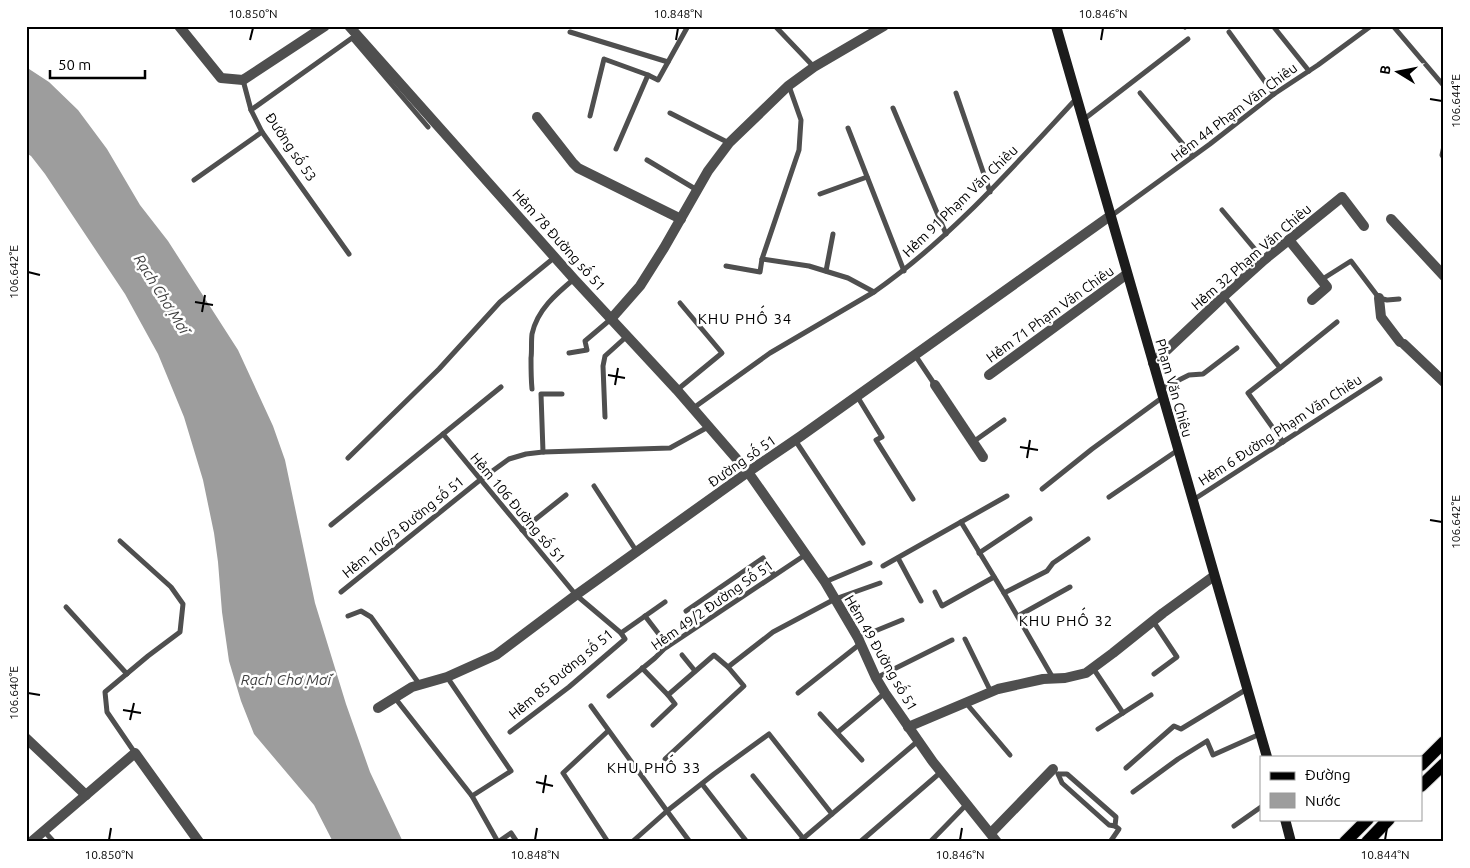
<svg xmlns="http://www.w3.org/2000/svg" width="1470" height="868" viewBox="0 0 1470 868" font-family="Ubuntu,sans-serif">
  <rect width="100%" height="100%" fill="#fff"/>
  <polygon fill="#9d9d9d" points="26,67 49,82 78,110 107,149 140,205 168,241 238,350 273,426 285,460 315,603 346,704 370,772 403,842 333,842 314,805 254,734 241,701 229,661 222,612 218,562 214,533 203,480 184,417 158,354 125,294 45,174 31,156 26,153"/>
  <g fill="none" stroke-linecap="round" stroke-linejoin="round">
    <g stroke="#dbdbdb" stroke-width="14">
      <g id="primary">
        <polyline points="1421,765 1444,742"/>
        <polyline points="1421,786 1444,764"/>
        <polyline points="1345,842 1368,819"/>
        <polyline points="1367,842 1389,819"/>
      </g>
    </g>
    <g stroke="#4f4f4f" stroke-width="5">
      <polyline points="775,26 814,67"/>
      <polyline points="1273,26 1309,71"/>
      <polyline points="1393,26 1444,86"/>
      <polyline points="1185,27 1186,26"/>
      <polyline points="570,32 668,62"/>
      <polyline points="1229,32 1274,94"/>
      <polyline points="243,80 251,110 262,132 349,254"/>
      <polyline points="956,93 990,192"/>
      <polyline points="1140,93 1193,156"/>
      <polyline points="893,108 946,234"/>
      <polyline points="251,110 352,38 428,127"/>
      <polyline points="670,113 729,143"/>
      <polyline points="590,116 604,59 648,75 658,80 688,26"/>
      <polyline points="1083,120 1188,39"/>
      <polyline points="848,128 904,271"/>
      <polyline points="1444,146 1442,155 1444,158"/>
      <polyline points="616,149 648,75"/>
      <polyline points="647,160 697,190"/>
      <polyline points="194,180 262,132"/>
      <polyline points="820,194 867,177"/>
      <polyline points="1222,210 1264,260"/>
      <polyline points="1111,216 1210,144 1274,94 1318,65 1371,26"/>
      <path d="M762,259L809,266L848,278L874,292C951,238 1013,167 1076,99"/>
      <polyline points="726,266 760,272 762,259 799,150 801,120 789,86"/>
      <polyline points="826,271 833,234"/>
      <polyline points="1321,280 1351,261 1379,298 1387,300 1399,299"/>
      <polyline points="1224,296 1280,368 1337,322"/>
      <polyline points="569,353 587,350 585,341 611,319"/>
      <polyline points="915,355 935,385"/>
      <polyline points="1280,368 1248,393 1283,442"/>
      <path d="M532,389C531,379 531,369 531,358C532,351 531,342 532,334C537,310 556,294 574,279"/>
      <polyline points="1161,389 1189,375 1203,374 1237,348"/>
      <polyline points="677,390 722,353 680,303"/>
      <polyline points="857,396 882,437 876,440 913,499"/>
      <polyline points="692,409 770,353 874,292"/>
      <polyline points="605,417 603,366 605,356 626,337"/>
      <polyline points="443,434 576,595 621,633 625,639 569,687 510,732"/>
      <polyline points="795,440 863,543"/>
      <polyline points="973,442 1004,420"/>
      <polyline points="543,452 541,394 562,394"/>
      <polyline points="348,458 439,369 500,302 555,257"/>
      <polyline points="594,486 637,552"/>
      <polyline points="1042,489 1092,449 1163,397"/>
      <polyline points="1109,497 1178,450"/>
      <polyline points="1193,500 1380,379"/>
      <polyline points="961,522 1004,593 1053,678"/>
      <polyline points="331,525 501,387"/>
      <polyline points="522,530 566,495"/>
      <polyline points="120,541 171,587 183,604 180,632 148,656 105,692 107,712 135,753"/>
      <polyline points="979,553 1030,519"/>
      <polyline points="898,558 921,601"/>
      <polyline points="883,566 1007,496"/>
      <polyline points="825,582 870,563"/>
      <polyline points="341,592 480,480 509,459 526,454 543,452 670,448 708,427"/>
      <polyline points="935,592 942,606 994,577"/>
      <polyline points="1004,593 1047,571 1053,563 1088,539"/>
      <polyline points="66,607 127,674"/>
      <polyline points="686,611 763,558 774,575"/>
      <polyline points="348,616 361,611 371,617 420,685"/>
      <polyline points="645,616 668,646"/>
      <polyline points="1018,616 1070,587"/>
      <polyline points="1153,621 1177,657 1154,674"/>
      <polyline points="621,633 665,602"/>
      <polyline points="858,638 902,620"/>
      <polyline points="965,639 991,692"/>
      <polyline points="682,655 695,671"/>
      <polyline points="642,668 668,695"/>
      <polyline points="1093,668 1123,713"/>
      <polyline points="447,677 511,771 472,796"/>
      <polyline points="876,678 952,640"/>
      <polyline points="798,693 860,644"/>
      <polyline points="609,696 655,658 664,649 805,555"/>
      <polyline points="395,698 472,796 498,842"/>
      <polyline points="966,703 1010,755"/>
      <polyline points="591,706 667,811 690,842"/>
      <polyline points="820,714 862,760"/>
      <polyline points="653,725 675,704 668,695 714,655 728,667 773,632 835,599 880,583"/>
      <polyline points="1098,729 1151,695"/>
      <polyline points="608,731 563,773 608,842"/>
      <polyline points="838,732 885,693"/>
      <polyline points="665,759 744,686 728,667"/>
      <polyline points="1126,768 1174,726 1181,729 1247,689"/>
      <polyline points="1058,774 1062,783 1109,825 1115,826"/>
      <polyline points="1059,774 1067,774 1116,817 1115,826 1119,829 1110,842"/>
      <polyline points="753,776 803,838"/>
      <polyline points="702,784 747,842"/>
      <polyline points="1133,792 1178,759 1207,741 1213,755 1260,734"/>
      <polyline points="1234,826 1261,807"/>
      <polyline points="44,831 54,842"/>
      <polyline points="498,842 511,833 517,842"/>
      <polyline points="632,842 667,811 714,774 769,734 832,814"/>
      <polyline points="799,842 918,741"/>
      <polyline points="860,842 941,772"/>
      <polyline points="930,842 967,804"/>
    </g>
    <g stroke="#4f4f4f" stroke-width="10">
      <polyline points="179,26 221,78 243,80 325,26"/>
      <polyline points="349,26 574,279 677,390 748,472 825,582 858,638 876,678 885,693 933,762 997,842"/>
      <polyline points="537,117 573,163 578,168 681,219"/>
      <polyline points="1391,219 1444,276"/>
      <polyline points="1289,240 1327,287 1312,300"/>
      <polyline points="1379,298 1381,317 1400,342"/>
      <polyline points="611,319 640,286 664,248 708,171 729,143 788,86 814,67 884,26"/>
      <polyline points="1404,344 1444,382"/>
      <polyline points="1153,363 1224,296 1264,260 1342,197 1364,226"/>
      <polyline points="989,375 1127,274"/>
      <polyline points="935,385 983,457"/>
      <polyline points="378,708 412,687 447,677 496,655 576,595 748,472 801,436 1110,216"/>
      <polyline points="908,727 998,689 1043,679 1065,678 1086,673 1113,653 1163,613 1214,576"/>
      <polyline points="26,738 86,795"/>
      <polyline points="991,833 1053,769"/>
      <polyline points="31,842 135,753 199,842"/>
    </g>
    <g stroke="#1c1c1c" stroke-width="10">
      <polyline points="1056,26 1267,757"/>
      <polyline points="1285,819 1291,842"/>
    </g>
    <use href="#primary" stroke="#000" stroke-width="12"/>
  </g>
  <path fill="none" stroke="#000" stroke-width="2" d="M250,40L253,28M676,40L678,28M1101,40L1103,28M1430,99L1442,101M28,272L40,275M195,302L213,305M202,312L205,295M608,375L625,378M615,385L618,368M1020,447L1038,450M1027,458L1030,440M1430,520L1442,522M28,693L40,695M123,710L141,713M130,720L134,703M536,782L553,786M543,793L546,775M109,840L111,828M535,840L537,828M960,840L962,828M1385,840L1387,828"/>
  <g text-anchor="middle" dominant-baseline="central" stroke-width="5" stroke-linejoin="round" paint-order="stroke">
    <g font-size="14" fill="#000" stroke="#fff">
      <text transform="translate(1234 112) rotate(-37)">Hẻm 44 Phạm Văn Chiêu</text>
      <text transform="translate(291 147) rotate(56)">Đường số 53</text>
      <text transform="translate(960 201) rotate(-44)">Hẻm 91 Phạm Văn Chiêu</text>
      <text transform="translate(559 240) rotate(48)">Hẻm 78 Đường số 51</text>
      <text transform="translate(1251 257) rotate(-41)">Hẻm 32 Phạm Văn Chiêu</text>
      <text transform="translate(1050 314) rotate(-36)">Hẻm 71 Phạm Văn Chiêu</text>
      <text transform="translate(1174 388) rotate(74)">Phạm Văn Chiêu</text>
      <text transform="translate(1280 430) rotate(-33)">Hẻm 6 Đường Phạm Văn Chiêu</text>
      <text transform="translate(742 461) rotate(-35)">Đường số 51</text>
      <text transform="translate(518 508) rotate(50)">Hẻm 106 Đường số 51</text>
      <text transform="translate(403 527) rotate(-39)">Hẻm 106/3 Đường số 51</text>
      <text transform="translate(712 605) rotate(-35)">Hẻm 49/2 Đường Số 51</text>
      <text transform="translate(881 653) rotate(60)">Hẻm 49 Đường số 51</text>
      <text transform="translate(561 674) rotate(-40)">Hẻm 85 Đường số 51</text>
    </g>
    <g font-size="15" font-style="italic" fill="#3e3e3e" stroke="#fff">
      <text transform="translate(162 294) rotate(58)">Rạch Chợ Mới</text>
      <text x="286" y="679">Rạch Chợ Mới</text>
    </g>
    <g font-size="15" letter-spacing="1" fill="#000" stroke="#fff">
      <text x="745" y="318">KHU PHỐ 34</text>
      <text x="1066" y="620">KHU PHỐ 32</text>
      <text x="654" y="767">KHU PHỐ 33</text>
    </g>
  </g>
  <rect width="1470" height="868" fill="none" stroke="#ffffff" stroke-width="55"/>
  <rect x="1260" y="756" width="162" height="65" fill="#ffffff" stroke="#999999"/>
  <rect x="1270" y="772" width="25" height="8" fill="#000000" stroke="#999999"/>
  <text x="1305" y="780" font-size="15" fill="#000000">Đường</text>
  <rect x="1270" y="793" width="25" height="15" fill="#9d9d9d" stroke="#999999"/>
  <text x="1305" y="806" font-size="15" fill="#000000">Nước</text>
  <g transform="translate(1398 72) rotate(280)" stroke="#ffffff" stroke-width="4" paint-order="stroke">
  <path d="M0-4L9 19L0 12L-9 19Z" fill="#000000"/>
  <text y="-8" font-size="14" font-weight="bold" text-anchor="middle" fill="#000000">B</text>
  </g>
  <path d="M50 70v8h95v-8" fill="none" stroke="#000000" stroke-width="2.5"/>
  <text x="58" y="70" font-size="15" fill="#000000" stroke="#ffffff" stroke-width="4" paint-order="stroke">50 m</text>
  <rect x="28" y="28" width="1414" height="812" fill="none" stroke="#000" stroke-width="2"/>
  <g font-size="12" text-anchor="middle" fill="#000">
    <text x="253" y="18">10.850°N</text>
    <text x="678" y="18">10.848°N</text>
    <text x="1103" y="18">10.846°N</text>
    <text transform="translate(1456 101) rotate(-90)" y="4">106.644°E</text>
    <text transform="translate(14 272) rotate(-90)" y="4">106.642°E</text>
    <text transform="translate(1456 522) rotate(-90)" y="4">106.642°E</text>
    <text transform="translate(14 693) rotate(-90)" y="4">106.640°E</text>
    <text x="109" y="859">10.850°N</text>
    <text x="535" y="859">10.848°N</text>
    <text x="960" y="859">10.846°N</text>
    <text x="1385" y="859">10.844°N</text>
  </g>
</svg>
